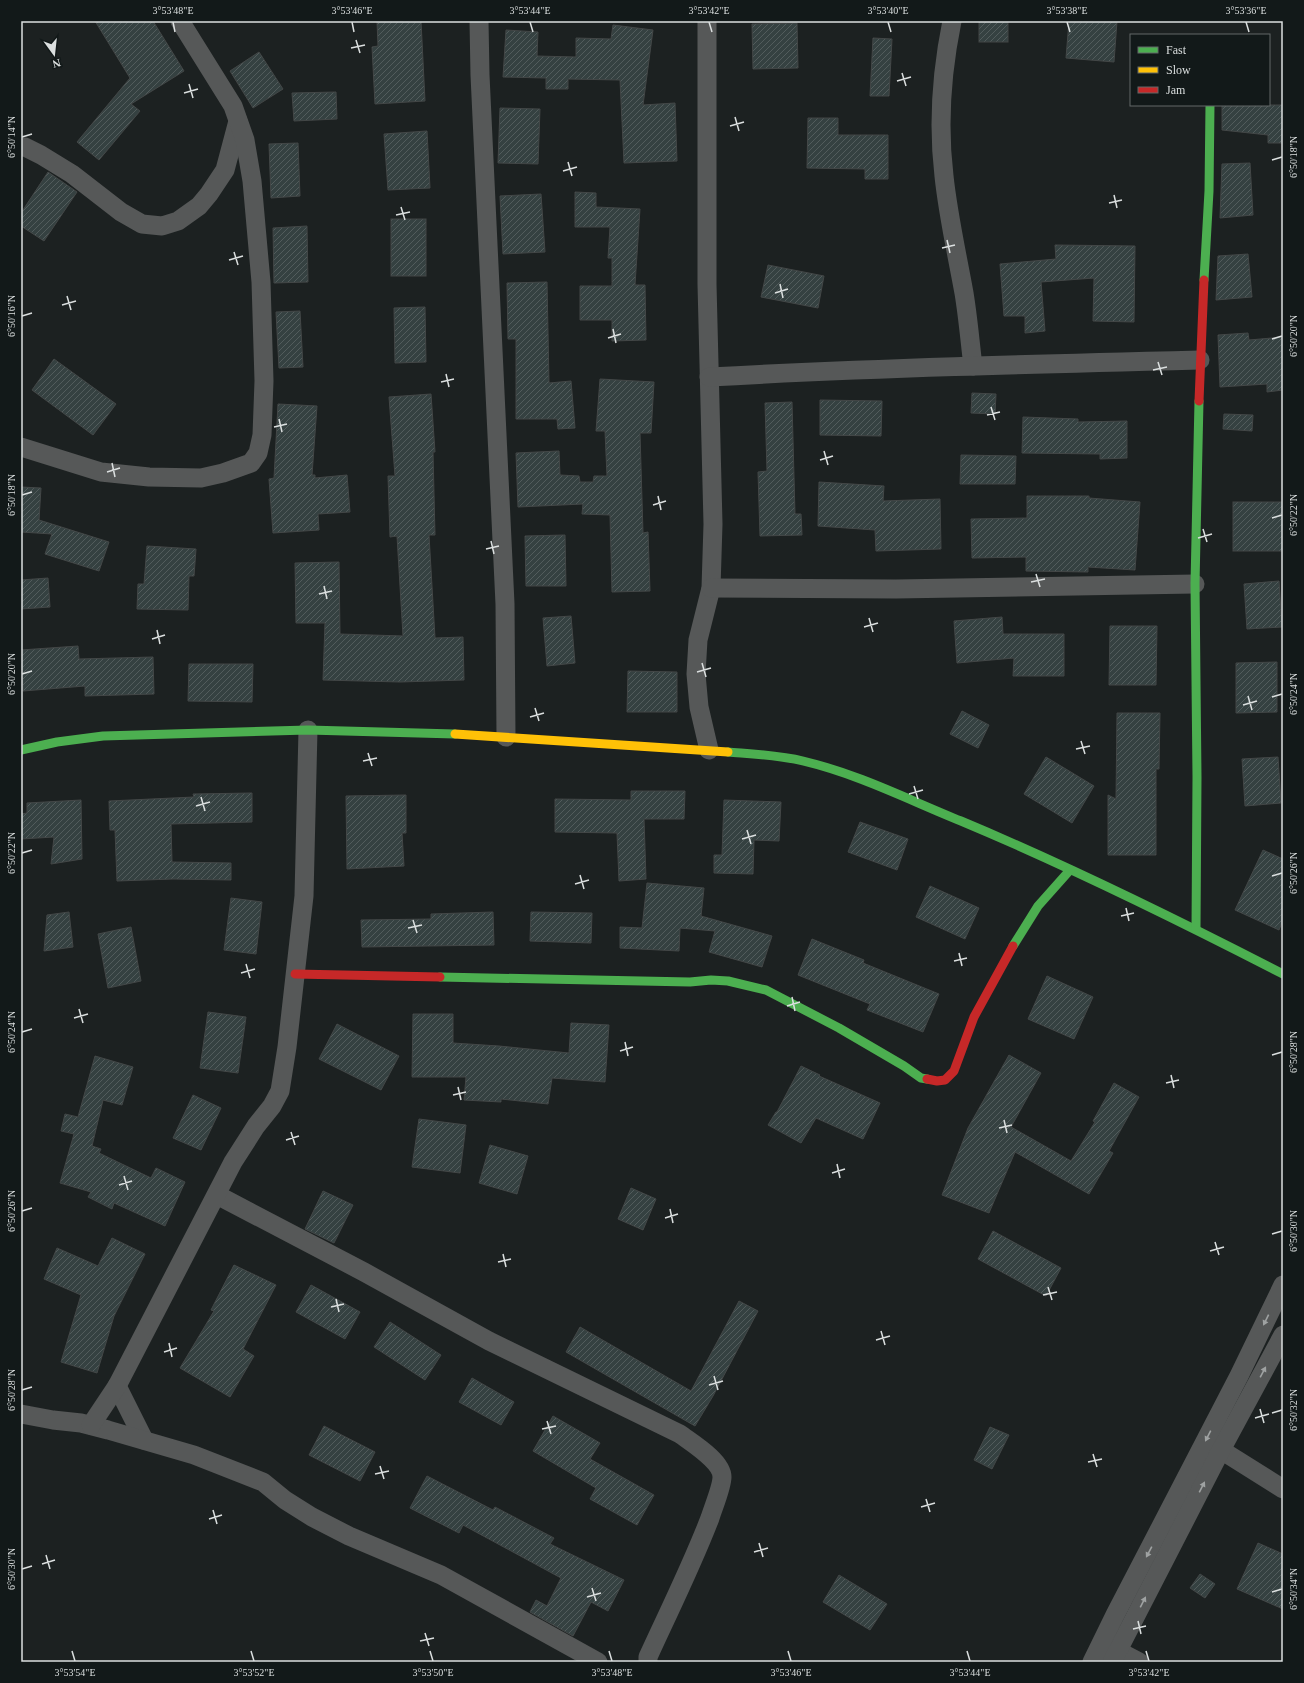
<svg xmlns="http://www.w3.org/2000/svg" width="1304" height="1683" viewBox="0 0 1304 1683" font-family="Georgia,serif">
  <defs>
    <pattern id="building-hatch" width="6" height="6" patternUnits="userSpaceOnUse"><rect width="6" height="6" fill="#354141"/><path d="M-1 1l2-2M0 6l6-6M5 7l2-2" fill="none" stroke="#525c5c"/></pattern>
  </defs>
  <rect width="100%" height="100%" fill="#1c2121"/>
  <g fill="url(#building-hatch)" stroke="#434747">
    <polygon points="95,21 153,21 184,71 131,104 140,111 99,160 77,142 130,78"/>
    <polygon points="377,21 421,21 425,101 375,104 372,47 378,46"/>
    <rect x="979" y="21" width="29" height="21"/>
    <polygon points="1069,21 1117,21 1114,62 1066,58"/>
    <polygon points="797,23 798,68 753,69 752,24"/>
    <polygon points="613,25 653,30 643,105 675,103 677,161 624,163 620,80 568,79 568,89 546,89 546,78 503,77 506,30 538,32 537,56 576,57 576,38 611,39"/>
    <polygon points="873,38 892,39 889,96 870,96"/>
    <polygon points="259,52 283,89 253,108 230,71"/>
    <polygon points="336,92 337,119 294,121 292,93"/>
    <polygon points="1222,105 1283,105 1283,143 1268,143 1268,135 1222,130"/>
    <polygon points="500,108 540,109 538,164 498,163"/>
    <polygon points="808,118 838,118 838,135 888,135 888,179 865,179 865,169 807,168"/>
    <polygon points="427,131 430,188 388,190 384,134"/>
    <polygon points="298,143 300,196 271,198 269,144"/>
    <polygon points="1250,163 1253,215 1220,218 1222,164"/>
    <polygon points="48,172 77,192 44,241 21,226 21,213"/>
    <polygon points="575,192 596,193 596,207 640,209 635,285 645,285 646,340 612,341 612,320 580,320 580,286 612,286 612,258 608,258 610,227 575,227"/>
    <polygon points="541,194 545,252 503,254 500,196"/>
    <rect x="391" y="219" width="35" height="57"/>
    <polygon points="307,226 308,282 274,283 273,228"/>
    <polygon points="1055,245 1135,246 1134,322 1093,321 1094,278 1041,282 1045,331 1025,333 1025,316 1004,316 1000,264 1056,259"/>
    <polygon points="1248,254 1252,297 1216,300 1218,256"/>
    <polygon points="768,265 824,276 818,308 761,297"/>
    <polygon points="547,282 549,383 571,381 575,428 558,429 557,419 516,419 516,339 508,339 507,283"/>
    <polygon points="425,307 426,362 395,363 394,308"/>
    <polygon points="300,311 303,367 279,368 276,312"/>
    <polygon points="1248,333 1249,340 1283,337 1283,390 1267,392 1267,384 1220,387 1218,335"/>
    <polygon points="54,359 116,404 93,435 32,390"/>
    <polygon points="600,379 654,382 651,433 640,433 643,533 648,532 650,591 612,592 610,515 582,514 583,504 518,507 516,453 559,451 560,475 579,476 580,482 593,482 594,476 607,476 605,431 596,431"/>
    <polygon points="972,393 996,394 995,414 971,413"/>
    <polygon points="431,394 435,452 433,452 435,535 429,535 435,638 463,637 464,680 400,682 323,680 325,623 296,623 295,563 339,562 340,634 403,636 397,536 390,537 388,476 395,476 389,397"/>
    <polygon points="820,400 882,401 881,436 820,435"/>
    <polygon points="792,402 795,514 801,514 802,535 760,536 758,472 767,471 765,403"/>
    <polygon points="278,404 317,406 312,475 315,475 315,478 347,475 350,512 318,514 319,530 273,533 269,479 274,478"/>
    <polygon points="1224,414 1253,415 1252,431 1223,429"/>
    <polygon points="1023,417 1078,419 1078,422 1127,421 1127,458 1100,459 1100,454 1022,453"/>
    <polygon points="961,455 1016,456 1015,484 960,484"/>
    <polygon points="819,482 884,486 883,501 940,499 941,549 876,551 875,530 818,526"/>
    <polygon points="21,487 41,488 39,520 109,542 99,571 45,554 52,534 21,532"/>
    <polygon points="1027,496 1089,496 1089,498 1140,502 1135,570 1088,567 1088,572 1026,571 1026,557 972,558 971,519 1027,518"/>
    <rect x="1233" y="502" width="50" height="49"/>
    <polygon points="565,535 566,586 526,586 525,536"/>
    <polygon points="147,546 196,549 194,576 189,576 188,610 137,609 138,584 144,584"/>
    <polygon points="48,578 50,607 21,609 21,580"/>
    <polygon points="1279,581 1282,627 1247,629 1244,584"/>
    <polygon points="571,616 575,663 547,666 543,618"/>
    <polygon points="1002,617 1003,634 1064,634 1064,676 1013,676 1014,658 957,663 954,621"/>
    <polygon points="1110,626 1157,626 1156,685 1109,685"/>
    <polygon points="78,646 79,659 153,657 154,694 85,696 85,686 23,691 21,650"/>
    <polygon points="1277,662 1277,712 1236,713 1236,663"/>
    <polygon points="189,664 253,664 252,702 188,701"/>
    <polygon points="628,671 677,672 677,712 627,712"/>
    <polygon points="962,711 989,725 978,748 950,734"/>
    <polygon points="1117,713 1160,713 1159,769 1156,769 1156,855 1108,855 1108,795 1116,799"/>
    <polygon points="1046,757 1094,786 1072,823 1024,794"/>
    <polygon points="1278,757 1281,803 1245,806 1242,759"/>
    <polygon points="631,791 685,791 684,819 644,819 646,879 619,881 617,833 555,832 555,799 631,800"/>
    <polygon points="252,793 252,822 171,824 172,862 231,863 231,880 173,879 117,881 115,830 110,830 109,801 194,797 193,794"/>
    <polygon points="406,795 406,833 402,833 404,866 347,869 346,796"/>
    <polygon points="81,800 82,859 51,864 54,837 21,839 21,814 27,813 27,803"/>
    <polygon points="724,800 781,802 779,841 754,840 753,874 714,873 714,855 722,855"/>
    <polygon points="860,822 908,839 897,870 848,852"/>
    <polygon points="1263,850 1283,859 1283,920 1279,930 1235,910"/>
    <polygon points="647,883 704,888 701,916 772,936 762,967 709,952 715,931 680,928 679,951 620,948 620,927 642,928"/>
    <polygon points="930,886 979,908 965,939 916,917"/>
    <polygon points="231,898 262,902 256,954 224,950"/>
    <polygon points="69,912 73,947 44,951 47,915"/>
    <polygon points="493,912 494,945 362,947 361,920 431,919 431,914"/>
    <polygon points="531,912 592,913 591,943 530,941"/>
    <polygon points="131,927 141,981 108,988 98,934"/>
    <polygon points="812,939 864,960 863,963 939,994 923,1032 867,1010 870,1004 798,975"/>
    <polygon points="1047,976 1093,997 1074,1039 1028,1019"/>
    <polygon points="208,1012 246,1017 238,1073 200,1068"/>
    <polygon points="413,1014 453,1014 453,1043 499,1046 569,1053 571,1023 609,1025 605,1082 552,1078 548,1104 501,1099 501,1102 464,1100 466,1077 412,1077"/>
    <polygon points="337,1024 399,1056 381,1090 319,1059"/>
    <polygon points="1009,1055 1041,1073 1011,1127 1071,1161 1095,1122 1093,1121 1114,1083 1139,1097 1109,1151 1113,1153 1089,1194 1015,1152 989,1213 942,1195 968,1128"/>
    <polygon points="95,1056 133,1067 122,1105 103,1100 92,1146 101,1149 99,1153 151,1178 156,1168 185,1182 165,1226 114,1203 112,1209 88,1197 91,1192 60,1183 74,1134 61,1131 65,1114 78,1117"/>
    <polygon points="801,1066 820,1075 819,1076 880,1103 863,1139 816,1118 801,1143 768,1125 776,1112 777,1112"/>
    <polygon points="193,1095 221,1108 201,1150 173,1138"/>
    <polygon points="419,1119 466,1125 460,1173 412,1167"/>
    <polygon points="490,1145 528,1156 517,1194 479,1183"/>
    <polygon points="631,1188 656,1199 643,1230 618,1219"/>
    <polygon points="323,1191 353,1205 334,1243 305,1229"/>
    <polygon points="993,1231 1061,1268 1046,1296 978,1259"/>
    <polygon points="112,1238 145,1254 114,1316 97,1373 61,1362 81,1295 44,1279 57,1248 98,1266"/>
    <polygon points="234,1265 276,1285 243,1349 254,1356 230,1397 180,1368 214,1311 211,1310"/>
    <polygon points="311,1285 360,1312 345,1339 296,1312"/>
    <polygon points="739,1301 758,1311 713,1396 695,1426 566,1352 580,1327 691,1391"/>
    <polygon points="390,1322 441,1355 425,1380 374,1347"/>
    <polygon points="472,1378 514,1402 501,1425 459,1402"/>
    <polygon points="553,1416 600,1443 590,1459 654,1495 637,1525 590,1499 596,1488 533,1451"/>
    <polygon points="324,1426 375,1452 360,1481 309,1455"/>
    <polygon points="990,1427 1009,1435 992,1469 974,1460"/>
    <polygon points="427,1476 493,1510 495,1507 554,1538 550,1544 624,1580 608,1611 591,1602 573,1636 530,1612 536,1600 547,1606 561,1578 463,1525 459,1533 410,1508"/>
    <polygon points="1258,1543 1283,1554 1283,1609 1237,1589"/>
    <polygon points="1200,1574 1215,1584 1205,1598 1190,1588"/>
    <polygon points="839,1575 887,1604 870,1630 823,1602"/>
  </g>
  <g fill="none" stroke-linecap="round" stroke-linejoin="round">
    <g stroke="#565858" stroke-width="19">
      <polyline points="479,21 480,75 505,604 506,737"/>
      <polyline points="707,21 707,284 713,524 711,588 698,640 696,674 699,707 709,750"/>
      <path d="M952,21C942,70 938,126 944,176C948,215 957,254 964,293C968,317 970,342 973,366"/>
      <polyline points="21,147 25,147 41,155 72,174 121,212 142,224 162,226 178,221 199,206 209,194 225,170 238,121"/>
      <path d="M709,377C873,368 1036,364 1200,360"/>
      <polyline points="21,447 101,472 149,477 201,478 223,473 251,463 258,453 262,435 264,381 261,282 252,181 245,140 233,106 180,21"/>
      <polyline points="711,588 896,589 1195,584"/>
      <path d="M217,1195L364,1272L489,1341L680,1434C692,1443 722,1461 722,1477C722,1487 713,1508 710,1518C692,1565 669,1611 648,1657V1662"/>
      <polyline points="117,1386 144,1440"/>
      <polyline points="21,1414 53,1420 81,1423 108,1430 194,1455 263,1482 285,1500 312,1517 349,1536 441,1575 598,1662"/>
      <polyline points="91,1425 117,1386 233,1162 256,1126 272,1106 280,1091 287,1047 304,896 308,730"/>
      <polyline points="1221,1450 1283,1489"/>
      <polyline points="1118,1651 1139,1662"/>
      <polyline points="1092,1662 1115,1615 1239,1376 1283,1285"/>
      <polyline points="1112,1662 1221,1450 1283,1335"/>
    </g>
    <g stroke="#4caf50" stroke-width="9">
      <polyline points="1204,280 1209,191 1210,105"/>
      <polyline points="21,750 57,742 103,736 308,730 455,734"/>
      <path d="M728,752C753,754 779,755 803,761C858,774 909,800 961,821C1071,867 1178,920 1283,974"/>
      <polyline points="1196,929 1197,777 1195,584 1199,401"/>
      <polyline points="1013,946 1038,906 1070,870"/>
      <polyline points="440,977 690,982 711,980 728,981 766,990 839,1028 904,1066 921,1078 927,1079"/>
    </g>
    <polyline stroke="#ffc107" stroke-width="9" points="455,734 728,752"/>
    <g stroke="#c62828" stroke-width="9">
      <polyline points="1199,401 1204,280"/>
      <polyline points="295,974 440,977"/>
      <polyline points="927,1079 937,1081 945,1080 954,1071 974,1017 1013,946"/>
    </g>
  </g>
  <defs><path id="oneway-solid" d="M-6-.8H1V-3.2L6.5 0L1 3.2V.8H-6Z"/></defs>
  <g fill="#9fa2a2">
    <use href="#oneway-solid" transform="translate(1266 1320) rotate(116)"/>
    <use href="#oneway-solid" transform="translate(1263 1372) rotate(-62)"/>
    <use href="#oneway-solid" transform="translate(1208 1436) rotate(117)"/>
    <use href="#oneway-solid" transform="translate(1202 1487) rotate(-63)"/>
    <use href="#oneway-solid" transform="translate(1149 1552) rotate(118)"/>
    <use href="#oneway-solid" transform="translate(1143 1602) rotate(-63)"/>
  </g>
  <path fill="none" stroke="#dbdfdf" stroke-width="1.5" d="M173,22L175,32M352,22L354,32M530,22L533,32M709,22L712,32M888,22L891,32M1067,22L1070,32M1246,22L1249,32M356,40L360,53M351,48L365,45M902,73L906,86M897,81L911,77M189,84L193,98M184,93L198,89M735,117L739,131M730,126L744,122M22,137L32,134M1272,160L1282,157M568,162L572,176M563,171L577,167M1114,195L1117,208M1109,203L1122,200M401,207L405,220M396,215L410,212M947,240L950,253M942,248L955,245M234,252L238,265M229,260L243,256M780,284L783,298M775,293L788,289M67,296L71,310M62,305L76,301M22,316L32,313M613,329L616,343M608,338L621,334M1272,339L1282,336M1158,362L1162,375M1153,370L1167,367M446,374L449,387M441,382L454,379M991,407L995,420M987,415L1000,412M279,419L282,432M274,427L287,424M824,451L828,465M820,460L833,456M112,463L115,477M107,472L120,468M22,495L32,492M658,496L661,510M653,505L666,501M1272,518L1282,515M1203,529L1207,542M1198,538L1212,534M491,541L494,554M486,549L499,546M1036,574L1040,587M1031,582L1045,579M324,586L327,599M319,594L332,591M869,618L873,632M864,627L878,623M157,630L160,644M152,639L165,635M702,663L706,677M697,672L711,668M22,674L32,671M1248,696L1252,710M1272,697L1282,694M1243,705L1257,701M535,708L539,721M530,717L544,713M1081,741L1085,754M1076,749L1090,746M368,753L372,766M363,761L377,758M914,786L918,799M909,794L923,790M201,797L205,811M196,806L210,802M747,830L751,844M742,839L756,835M22,853L32,850M580,875L584,889M1272,876L1282,873M575,884L589,880M1126,908L1129,921M1121,916L1134,913M413,920L417,933M408,928L422,925M959,953L962,966M954,961L967,958M246,964L250,978M241,973L255,969M792,997L795,1011M787,1006L800,1002M79,1009L83,1023M74,1018L88,1014M22,1032L32,1029M625,1042L628,1056M620,1051L633,1047M1272,1055L1282,1052M1171,1075L1174,1088M1166,1083L1179,1080M458,1087L461,1100M453,1095L466,1092M1004,1120L1007,1133M999,1128L1012,1125M291,1132L295,1145M286,1140L299,1136M837,1164L840,1178M832,1173L845,1169M124,1176L128,1190M119,1185L132,1181M670,1209L673,1223M22,1211L32,1208M665,1218L678,1214M1272,1234L1282,1231M1215,1242L1219,1255M1210,1251L1224,1247M503,1254L506,1267M498,1262L511,1259M1048,1287L1052,1300M1043,1295L1057,1292M336,1299L339,1312M331,1307L344,1304M881,1331L885,1345M876,1340L890,1336M169,1343L172,1357M164,1352L177,1348M714,1376L718,1390M709,1385L723,1381M22,1390L32,1387M1260,1409L1264,1423M1272,1413L1282,1410M1255,1418L1269,1414M547,1421L551,1434M542,1429L556,1426M1093,1454L1097,1467M1088,1462L1102,1459M380,1466L384,1479M375,1474L389,1471M926,1499L930,1512M921,1507L935,1503M213,1510L217,1524M209,1519L222,1515M759,1543L763,1557M754,1552L768,1548M46,1555L50,1569M42,1564L55,1560M22,1569L32,1566M592,1588L596,1601M1272,1592L1282,1589M587,1597L601,1593M1138,1621L1141,1634M1133,1629L1146,1626M425,1633L429,1646M420,1641L434,1638M72,1651L75,1661M251,1651L254,1661M430,1651L433,1661M609,1651L612,1661M788,1651L791,1661M967,1651L970,1661M1146,1651L1149,1661"/>
  <rect width="1304" height="1683" fill="none" stroke="#121919" stroke-width="44"/>
  <rect x="1130" y="34" width="140" height="72" fill="#121919" stroke="#626868"/>
  <rect x="1138" y="47" width="20" height="6" fill="#4caf50" stroke="#626868"/>
  <text x="1166" y="54" font-size="12" fill="#dbdfdf">Fast</text>
  <rect x="1138" y="67" width="20" height="6" fill="#ffc107" stroke="#626868"/>
  <text x="1166" y="74" font-size="12" fill="#dbdfdf">Slow</text>
  <rect x="1138" y="87" width="20" height="6" fill="#c62828" stroke="#626868"/>
  <text x="1166" y="94" font-size="12" fill="#dbdfdf">Jam</text>
  <g transform="translate(54 54) rotate(165)" stroke="#121919" stroke-width="3" paint-order="stroke">
  <path d="M0-3L7 15L0 10L-7 15Z" fill="#dbdfdf"/>
  <text y="-6" font-size="11" font-weight="bold" text-anchor="middle" fill="#dbdfdf">N</text>
  </g>
  <rect x="22" y="22" width="1260" height="1639" fill="none" stroke="#dbdfdf" stroke-width="1.5"/>
  <g font-size="10" text-anchor="middle" fill="#dbdfdf">
    <text x="173" y="14">3°53'48"E</text>
    <text x="352" y="14">3°53'46"E</text>
    <text x="530" y="14">3°53'44"E</text>
    <text x="709" y="14">3°53'42"E</text>
    <text x="888" y="14">3°53'40"E</text>
    <text x="1067" y="14">3°53'38"E</text>
    <text x="1246" y="14">3°53'36"E</text>
    <text transform="translate(11 137) rotate(-90)" y="4">6°50'14"N</text>
    <text transform="translate(1293 157) rotate(-90)" y="4">6°50'18"N</text>
    <text transform="translate(11 316) rotate(-90)" y="4">6°50'16"N</text>
    <text transform="translate(1293 336) rotate(-90)" y="4">6°50'20"N</text>
    <text transform="translate(11 495) rotate(-90)" y="4">6°50'18"N</text>
    <text transform="translate(1293 515) rotate(-90)" y="4">6°50'22"N</text>
    <text transform="translate(11 674) rotate(-90)" y="4">6°50'20"N</text>
    <text transform="translate(1293 694) rotate(-90)" y="4">6°50'24"N</text>
    <text transform="translate(11 853) rotate(-90)" y="4">6°50'22"N</text>
    <text transform="translate(1293 873) rotate(-90)" y="4">6°50'26"N</text>
    <text transform="translate(11 1032) rotate(-90)" y="4">6°50'24"N</text>
    <text transform="translate(1293 1052) rotate(-90)" y="4">6°50'28"N</text>
    <text transform="translate(11 1211) rotate(-90)" y="4">6°50'26"N</text>
    <text transform="translate(1293 1231) rotate(-90)" y="4">6°50'30"N</text>
    <text transform="translate(11 1390) rotate(-90)" y="4">6°50'28"N</text>
    <text transform="translate(1293 1410) rotate(-90)" y="4">6°50'32"N</text>
    <text transform="translate(11 1569) rotate(-90)" y="4">6°50'30"N</text>
    <text transform="translate(1293 1589) rotate(-90)" y="4">6°50'34"N</text>
    <text x="75" y="1676">3°53'54"E</text>
    <text x="254" y="1676">3°53'52"E</text>
    <text x="433" y="1676">3°53'50"E</text>
    <text x="612" y="1676">3°53'48"E</text>
    <text x="791" y="1676">3°53'46"E</text>
    <text x="970" y="1676">3°53'44"E</text>
    <text x="1149" y="1676">3°53'42"E</text>
  </g>
</svg>
